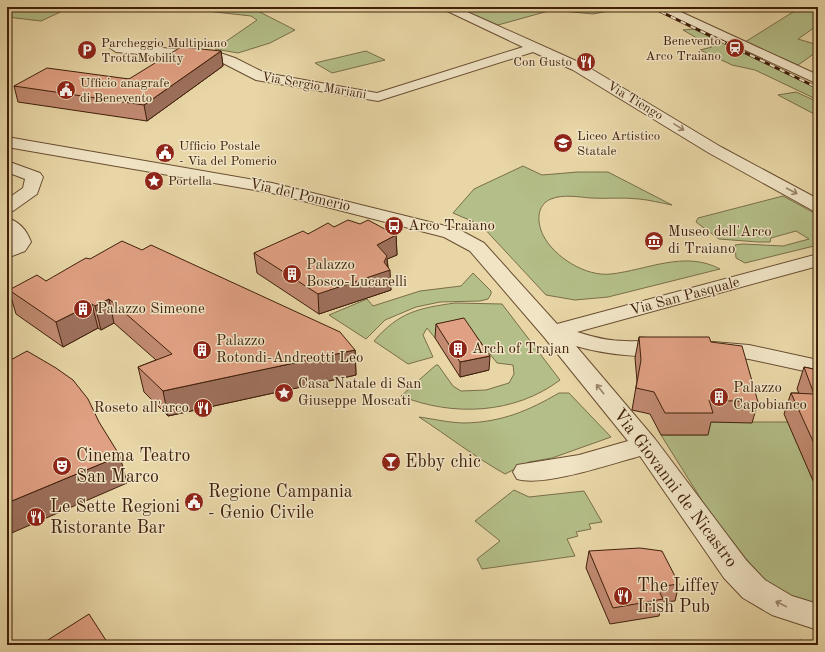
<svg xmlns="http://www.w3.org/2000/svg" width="825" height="652" viewBox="0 0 825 652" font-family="'Old Standard TT',serif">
  <rect width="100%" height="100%" fill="#e8d6a6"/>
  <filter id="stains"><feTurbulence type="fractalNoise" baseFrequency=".005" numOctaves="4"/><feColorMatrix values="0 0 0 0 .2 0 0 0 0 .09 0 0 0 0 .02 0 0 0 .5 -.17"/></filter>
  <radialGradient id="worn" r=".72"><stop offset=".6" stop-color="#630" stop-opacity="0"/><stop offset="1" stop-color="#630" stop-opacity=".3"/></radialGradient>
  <g fill="#b4be88" stroke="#7a6e49">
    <polygon points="7,7 71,7 41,21 7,17"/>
    <polygon points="171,7 250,7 295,30 270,43 238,53 215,49 257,20 251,16"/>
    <polygon points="456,7 629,7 593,14 552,10 498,25"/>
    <polygon points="801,7 818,7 818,25 798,39 818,45 818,51 798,65 745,42"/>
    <polygon points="694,29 818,89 818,100 755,70 732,65 700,50 712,47 683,30"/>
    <polygon points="366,51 385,60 332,73 315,63"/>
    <polygon points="796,92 818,102 818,116 778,95"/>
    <path d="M523,166L542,175L578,172H608L672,205C661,203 650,200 639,199C623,197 607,199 591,198C579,197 563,194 551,199C536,205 537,223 543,235C554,257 586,277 611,274C647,270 685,250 720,269L608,297L575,300L546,295L481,225L453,213L474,189Z"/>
    <polygon points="783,196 818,215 818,245 745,263 736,258 735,245 743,244 783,246 809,239 796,231 771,238 770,242 758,242 719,239 696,222 698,218"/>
    <polygon points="473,273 491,291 491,294 488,299 480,301 440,302 416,307 385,320 366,339 329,315 367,299 373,306 420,291 461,286"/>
    <path d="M455,303L502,304L560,380C515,414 453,417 401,396L436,365H438L453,386L461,391L486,390L509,383L514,374L513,365L497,363L472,331L435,338L427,328L423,335L433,357L408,364L374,341C399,312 419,308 455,303Z"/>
    <path d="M559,393H569L611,437L552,458L529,462L505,474C475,457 448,436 419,417C434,419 450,423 465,423C502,422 528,411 559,393Z"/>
    <polygon points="704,422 788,422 818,492 818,610 802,605 761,578 706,507 661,435 707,435"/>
    <polygon points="514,490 529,497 584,491 602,522 589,524 591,529 576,532 578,536 567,539 575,556 482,569 477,559 500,541 475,521"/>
  </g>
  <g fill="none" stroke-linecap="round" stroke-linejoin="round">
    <g stroke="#694d31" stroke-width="2">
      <g id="minor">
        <polygon points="441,7 456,7 583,64 721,147 818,199 818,211 812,210 709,153 573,70 533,52 378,101 256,80 219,61 116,52 110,48 116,44 220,53 235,58 265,73 377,93 523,47 443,9"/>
        <polygon points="655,7 670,7 818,75 818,84 657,9"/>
        <path d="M7,137L272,183L458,229L484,243L557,324L818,254V266L577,332C593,337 608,341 625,341C642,342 659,339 675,343L678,348L675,353C647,360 603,354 576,346L655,439L746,560L765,580L792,596L818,604V630L772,615L743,598L724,578L640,456C611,464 544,487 517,479L513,472L517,465L579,455L628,441L544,337L470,251L444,237L272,193L7,147Z"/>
        <polygon points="7,161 40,173 43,177 37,194 13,211 7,212 7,199 23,188 25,179 7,172"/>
        <path d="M7,218C19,221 27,231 31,242L25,251L7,258V245L11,242L7,234Z"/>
        <polygon points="713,342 749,345 818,360 818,374 749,359 705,354 702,349 705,344"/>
      </g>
    </g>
    <use href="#minor" fill="#f0e4c5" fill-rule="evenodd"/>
    <g stroke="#3f1f0a" stroke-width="3">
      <polyline id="rail" points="651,7 818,88"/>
    </g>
    <use href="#rail" stroke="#f0e4c5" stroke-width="2" stroke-dasharray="5.5" stroke-linecap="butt"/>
  </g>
  <g fill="#c18a71" stroke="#3f1f0a">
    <polygon points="221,51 223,66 147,121 18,102 14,86 129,79"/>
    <polygon points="334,227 396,235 397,255 387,259 388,266 391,290 319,314 257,273 254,253 308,234"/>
    <polygon points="46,281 355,350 356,375 168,416 144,392 138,367 156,360 114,323 101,330 98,328 63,347 16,314 9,290"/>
    <polygon points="436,324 489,370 460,377 435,338"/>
    <polygon points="639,337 711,342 758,402 752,423 711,422 708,435 661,435 650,414 632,410 637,381 635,358"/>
    <polygon points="804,367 818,370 818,492 784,414 791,393 799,393 797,389"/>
    <polygon points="589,551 679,584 675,601 662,602 659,616 610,624 586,568"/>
  </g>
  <g fill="#9d705c" stroke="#3f1f0a">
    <polygon points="221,51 223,66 147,121 144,105"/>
    <polygon points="396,235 397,255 387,259 388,271 390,270 391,290 319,314 318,294 377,245"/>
    <polygon points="109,299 114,323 101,330 95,306"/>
    <polygon points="92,304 98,328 63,347 56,322"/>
    <polygon points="355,350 356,375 168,416 163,391"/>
    <polygon points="490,356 489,370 460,377 460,362"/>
    <polygon points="120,456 127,483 7,535 7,503"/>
  </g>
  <g fill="#e0a083" stroke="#3f1f0a">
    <polygon points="181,47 221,51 144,105 14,86 47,68 129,79"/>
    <polygon points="348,220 360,224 368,220 396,235 377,245 387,256 384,262 390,270 318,294 254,253 303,231 308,234 328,223 334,227"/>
    <polygon points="122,241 142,250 151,245 340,332 355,350 163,391 138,367 172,354 109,299 95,306 92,304 56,322 9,290 37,275 46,281 77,263 86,258 90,259"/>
    <polygon points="464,318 490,356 460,362 436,324"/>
    <polygon points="639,337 709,337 711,342 742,346 758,402 709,400 713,413 665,413 654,392 636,388 641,360"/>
    <polygon points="27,351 56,368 73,380 88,399 99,422 120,456 7,503 7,362"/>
    <polygon points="804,367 818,370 818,452 791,393 814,394"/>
    <polygon points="640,548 662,551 679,584 657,587 663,599 613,608 589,551"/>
    <polygon points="89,614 109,645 40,645"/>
    <polygon points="801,640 804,645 785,645"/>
  </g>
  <defs><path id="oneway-shaft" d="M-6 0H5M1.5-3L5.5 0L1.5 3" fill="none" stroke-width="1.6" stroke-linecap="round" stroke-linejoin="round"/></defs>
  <g stroke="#988268">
    <use href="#oneway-shaft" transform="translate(679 127) rotate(32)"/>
    <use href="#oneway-shaft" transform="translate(792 191) rotate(28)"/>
    <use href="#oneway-shaft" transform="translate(600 389) rotate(-129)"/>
    <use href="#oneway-shaft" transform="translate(781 604) rotate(-154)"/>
  </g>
  <defs>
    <g id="station-disc" transform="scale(1)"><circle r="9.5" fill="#8f2418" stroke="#f0e4c5"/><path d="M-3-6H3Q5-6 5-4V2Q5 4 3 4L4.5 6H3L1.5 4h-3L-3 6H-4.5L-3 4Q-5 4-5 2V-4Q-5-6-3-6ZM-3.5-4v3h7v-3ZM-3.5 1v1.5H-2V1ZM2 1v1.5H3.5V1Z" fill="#fff"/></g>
    <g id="parking-disc" transform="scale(1)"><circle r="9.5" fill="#8f2418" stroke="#f0e4c5"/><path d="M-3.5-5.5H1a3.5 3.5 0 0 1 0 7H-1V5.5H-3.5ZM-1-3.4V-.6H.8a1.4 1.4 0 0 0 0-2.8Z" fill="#fff"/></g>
    <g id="restaurant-disc" transform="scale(1)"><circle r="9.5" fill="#8f2418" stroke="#f0e4c5"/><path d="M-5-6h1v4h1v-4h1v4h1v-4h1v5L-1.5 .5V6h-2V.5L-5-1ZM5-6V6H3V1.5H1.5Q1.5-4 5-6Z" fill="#fff"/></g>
    <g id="civic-disc" transform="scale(1)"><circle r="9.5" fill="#8f2418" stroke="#f0e4c5"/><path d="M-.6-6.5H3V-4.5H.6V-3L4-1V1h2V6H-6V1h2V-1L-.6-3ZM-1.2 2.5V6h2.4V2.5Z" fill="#fff"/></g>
    <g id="school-disc" transform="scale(1)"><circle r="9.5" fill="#8f2418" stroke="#f0e4c5"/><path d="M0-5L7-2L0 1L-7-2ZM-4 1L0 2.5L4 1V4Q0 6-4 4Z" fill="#fff"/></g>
    <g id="sight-disc" transform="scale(1)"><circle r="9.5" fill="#8f2418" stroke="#f0e4c5"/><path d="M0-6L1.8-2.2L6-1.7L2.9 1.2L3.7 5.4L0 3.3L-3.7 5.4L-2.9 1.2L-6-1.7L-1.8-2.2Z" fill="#fff"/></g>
    <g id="bus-disc" transform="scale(1)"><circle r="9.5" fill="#8f2418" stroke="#f0e4c5"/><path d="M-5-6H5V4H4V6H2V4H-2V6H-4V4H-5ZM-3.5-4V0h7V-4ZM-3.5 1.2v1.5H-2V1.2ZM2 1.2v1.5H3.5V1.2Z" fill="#fff"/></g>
    <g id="museum-disc" transform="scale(1)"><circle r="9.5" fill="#8f2418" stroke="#f0e4c5"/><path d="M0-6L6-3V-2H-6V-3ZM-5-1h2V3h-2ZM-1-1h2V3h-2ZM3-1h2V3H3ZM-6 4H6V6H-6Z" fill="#fff"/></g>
    <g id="building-disc" transform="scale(1)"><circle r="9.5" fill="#8f2418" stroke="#f0e4c5"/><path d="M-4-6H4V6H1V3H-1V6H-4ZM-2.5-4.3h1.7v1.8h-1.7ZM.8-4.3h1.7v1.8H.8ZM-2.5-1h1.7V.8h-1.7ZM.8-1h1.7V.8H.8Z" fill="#fff"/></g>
    <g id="bar-disc" transform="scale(1)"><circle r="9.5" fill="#8f2418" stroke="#f0e4c5"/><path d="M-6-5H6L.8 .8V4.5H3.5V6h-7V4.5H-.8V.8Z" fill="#fff"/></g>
    <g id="theatre-disc" transform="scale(1)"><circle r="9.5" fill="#8f2418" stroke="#f0e4c5"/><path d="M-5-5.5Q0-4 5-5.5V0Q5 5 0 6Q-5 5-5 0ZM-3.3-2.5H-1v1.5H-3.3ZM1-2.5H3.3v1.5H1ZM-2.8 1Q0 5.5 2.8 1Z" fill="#fff"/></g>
  </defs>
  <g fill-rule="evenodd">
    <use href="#station-disc" x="735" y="48"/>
    <use href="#parking-disc" x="87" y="50"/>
    <use href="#restaurant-disc" x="586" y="62"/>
    <use href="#civic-disc" x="66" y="90"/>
    <use href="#school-disc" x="563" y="143"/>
    <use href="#civic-disc" x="165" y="153"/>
    <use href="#sight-disc" x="154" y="181"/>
    <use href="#bus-disc" x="394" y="226"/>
    <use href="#museum-disc" x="654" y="241"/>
    <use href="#building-disc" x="292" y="274"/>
    <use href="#building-disc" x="83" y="309"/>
    <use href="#building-disc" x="458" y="349"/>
    <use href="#building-disc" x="202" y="350"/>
    <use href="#sight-disc" x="284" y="393"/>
    <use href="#building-disc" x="719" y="397"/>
    <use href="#restaurant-disc" x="203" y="408"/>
    <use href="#bar-disc" x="391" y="462"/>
    <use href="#theatre-disc" x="62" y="466"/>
    <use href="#civic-disc" x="194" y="502"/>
    <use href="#restaurant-disc" x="36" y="517"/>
    <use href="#restaurant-disc" x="623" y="596"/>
  </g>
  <g text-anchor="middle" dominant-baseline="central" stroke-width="3" stroke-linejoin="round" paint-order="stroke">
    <g font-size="13" fill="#3f1f0a" stroke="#f0e4c5" text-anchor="start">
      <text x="721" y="41" text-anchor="end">Benevento<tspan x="721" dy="15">Arco Traiano</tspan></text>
      <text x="101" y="43">Parcheggio Multipiano<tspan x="101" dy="15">TrottaMobility</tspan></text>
      <text x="572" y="62" text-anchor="end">Con Gusto</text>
      <text x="80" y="83">Ufficio anagrafe<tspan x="80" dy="15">di Benevento</tspan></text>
      <text x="577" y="136">Liceo Artistico<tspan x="577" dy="15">Statale</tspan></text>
      <text x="179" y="146">Ufficio Postale<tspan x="179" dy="15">- Via del Pomerio</tspan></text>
      <text x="168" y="181">Portella</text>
    </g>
    <g font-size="13" fill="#3f1f0a" stroke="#f0e4c5">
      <text transform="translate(314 86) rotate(10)">Via Sergio Mariani</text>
      <text transform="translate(635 101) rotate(31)">Via Tiengo</text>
    </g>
    <g font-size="15" fill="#3f1f0a" stroke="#f0e4c5">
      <text transform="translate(300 196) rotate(13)">Via del Pomerio</text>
      <text transform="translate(685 297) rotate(-15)">Via San Pasquale</text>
    </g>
    <g font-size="15" fill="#3f1f0a" stroke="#f0e4c5" text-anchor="start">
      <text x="408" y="226">Arco Traiano</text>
      <text x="668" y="232">Museo dell'Arco<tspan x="668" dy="17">di Traiano</tspan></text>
      <text x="306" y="265">Palazzo<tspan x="306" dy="17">Bosco-Lucarelli</tspan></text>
      <text x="97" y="309">Palazzo Simeone</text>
      <text x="216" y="341">Palazzo<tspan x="216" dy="17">Rotondi-Andreotti Leo</tspan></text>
      <text x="472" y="349">Arch of Trajan</text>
      <text x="298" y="384">Casa Natale di San<tspan x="298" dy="17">Giuseppe Moscati</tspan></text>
      <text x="733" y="388">Palazzo<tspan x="733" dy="17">Capobianco</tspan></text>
      <text x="189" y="408" text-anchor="end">Roseto all'arco</text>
    </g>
    <g font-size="18" fill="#3f1f0a" stroke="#f0e4c5" text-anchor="start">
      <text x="76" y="456">Cinema Teatro<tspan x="76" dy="21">San Marco</tspan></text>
      <text x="405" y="462">Ebby chic</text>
      <text x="208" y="492">Regione Campania<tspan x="208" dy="21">- Genio Civile</tspan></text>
      <text x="50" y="507">Le Sette Regioni<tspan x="50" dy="21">Ristorante Bar</tspan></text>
      <text x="637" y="586">The Liffey<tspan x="637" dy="21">Irish Pub</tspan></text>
    </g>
    <g font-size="18" fill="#3f1f0a" stroke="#f0e4c5">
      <text transform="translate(675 488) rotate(53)">Via Giovanni de Nicastro</text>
    </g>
  </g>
  <rect width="825" height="652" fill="none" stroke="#e8d6a6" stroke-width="24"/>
  <rect x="8" y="8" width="809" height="636" fill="none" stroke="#3f1f0a" stroke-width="2"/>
  <rect x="12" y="12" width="801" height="628" fill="none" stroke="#3f1f0a"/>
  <rect width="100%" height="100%" filter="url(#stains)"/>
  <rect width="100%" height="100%" fill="url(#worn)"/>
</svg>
